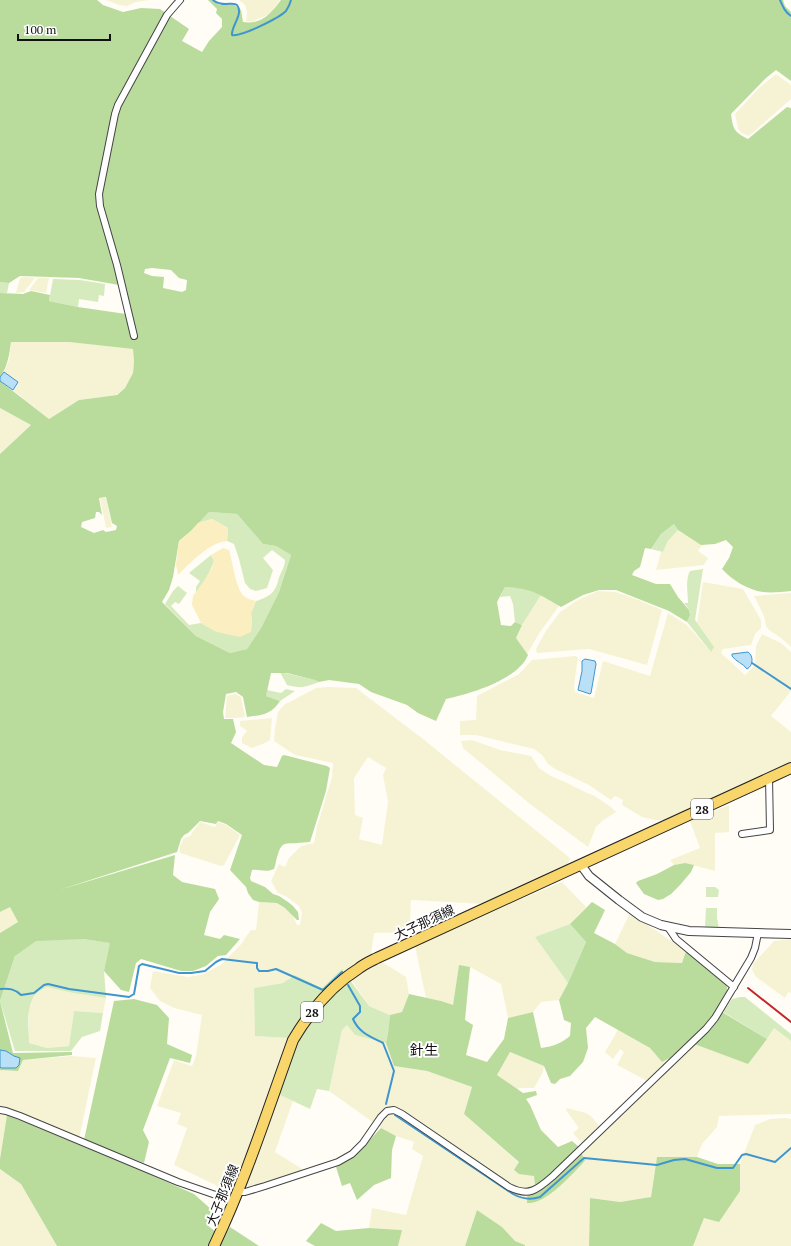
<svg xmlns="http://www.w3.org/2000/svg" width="791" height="1246" viewBox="0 0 791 1246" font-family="'PT Serif','Noto Sans JP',serif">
  <rect width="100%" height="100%" fill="#fffdf5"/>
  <g fill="#f6f3d4" fill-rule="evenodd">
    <polygon points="106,0 149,0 136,2 127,6 119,5"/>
    <polygon points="239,0 280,0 269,14 252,22 246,21 247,12 245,5"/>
    <polygon points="776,74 791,85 791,99 749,136 742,133 738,129 735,114 759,88"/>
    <polygon points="24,277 35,278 24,292 16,293 20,278"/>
    <polygon points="38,278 49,278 46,293 29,290"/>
    <polygon points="11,342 69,342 133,349 134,361 133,373 125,388 116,395 79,400 49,419 13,390 18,382 4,372 9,360"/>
    <polygon points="0,408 31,425 0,454"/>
    <polygon points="100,498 106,498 112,527 106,528"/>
    <polygon points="678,530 702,545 698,551 708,558 704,565 656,570 661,552 663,552 668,541"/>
    <polygon points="703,582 743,589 761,620 761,628 755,634 751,645 723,649 721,653 745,675 755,665 756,646 762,634 781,643 791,652 791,691 771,716 791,732 791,763 666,820 655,820 642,817 622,805 623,800 615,796 611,800 589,785 555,769 548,764 542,755 534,749 476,735 460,735 460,721 476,720 477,696 519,674 532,660 575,656 578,657 574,686 575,692 594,698 603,661 650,676 668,613 687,625 711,652 704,633 697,623"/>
    <polygon points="598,591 616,592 641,601 662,610 647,665 589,649 537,653 536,649 546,631 560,612 578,600"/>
    <polygon points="791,593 791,647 781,638 769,630 766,626 764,616 754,596"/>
    <polygon points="541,595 559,606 540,632 527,654 516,638 522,625"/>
    <path d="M328,687L356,688L423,739L570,858L568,864L563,868L485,904L411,900L410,921L407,932L374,933L371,955L345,972L342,969L322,988L295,975L283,983L254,988L256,1036L289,1038L279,1064L252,1145L232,1193L174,1165L187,1128L177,1124L181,1113L157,1106L174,1060L192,1066L196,1056L202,1015L174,1008L160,1001L150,988L153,971L188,977L204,974L222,964L243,942L245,938L251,930H256L259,902L277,903L285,908L292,914L297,925H300L302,913L299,906L287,897L278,893L271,881L279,864L285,867L289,858L301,846L314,843L317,827L332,777L333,763L295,755L274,741L275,728L278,712L284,705L316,688ZM368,757L386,768L383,775L388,802L382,845L359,839L363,818L355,815L354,778Z"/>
    <polygon points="236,694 241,697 245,717 235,718 225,718 227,696"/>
    <polygon points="272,718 270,740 265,743 252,748 242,743 242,737 247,731 240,726 240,721"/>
    <polygon points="472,740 500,750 531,756 539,768 551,776 565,782 587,793 593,795 611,807 616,812 602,821 596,827 588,847 530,804 463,748 461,741"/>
    <polygon points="729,805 729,832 715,833 715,871 685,863 674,865 670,860 700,848 690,821"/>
    <polygon points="200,822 215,827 218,822 226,825 240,835 224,865 221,866 180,853 180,846 184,838 190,836"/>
    <polygon points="562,882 586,907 570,924 535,937 568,983 559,1000 541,1002 533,1012 508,1018 501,984 470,967 459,966 453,1006 441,1001 426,998 415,946 485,914"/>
    <polygon points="10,906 18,922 0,933 0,912"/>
    <polygon points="630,913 686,951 682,963 655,962 627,953 615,944"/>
    <polygon points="791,939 791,993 788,992 785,998 756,977 752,970 753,964 774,941"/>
    <polygon points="382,962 406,977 409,994 402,1012 390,1015 369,1006 351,979"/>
    <polygon points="47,987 73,993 106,998 103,1013 74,1011 69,1046 47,1048 29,1043 29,1009 32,1001 37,993"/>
    <polygon points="347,1025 355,1035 386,1043 394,1066 427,1071 472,1087 464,1114 534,1176 535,1185 527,1203 585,1162 582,1153 653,1084 617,1065 624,1052 620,1049 613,1059 605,1052 618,1030 650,1048 662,1062 671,1058 689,1042 767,1039 774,1028 791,1041 791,1114 719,1116 717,1127 702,1144 697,1157 657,1157 651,1197 620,1202 590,1198 589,1246 525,1246 525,1245 515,1241 502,1227 477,1210 465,1246 398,1246 401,1230 369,1228 372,1208 406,1215 423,1156 412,1149 414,1142 396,1136 381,1128 329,1091 342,1030"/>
    <polygon points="510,1052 544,1066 543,1072 534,1088 520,1088 517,1089 497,1075"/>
    <polygon points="72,1056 96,1058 79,1139 11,1109 0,1106 0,1070 18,1071 23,1060"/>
    <polygon points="278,1094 293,1101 275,1152 304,1170 251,1187 245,1186"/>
    <polygon points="567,1108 586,1113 592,1117 600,1127 582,1143 573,1133 579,1128 566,1110"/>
    <polygon points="0,1114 7,1115 0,1159"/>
    <polygon points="786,1118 791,1119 791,1246 693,1246 704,1218 740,1191 740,1164 755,1125 770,1119"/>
    <polygon points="0,1169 21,1184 57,1246 0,1246"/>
  </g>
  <g fill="#d5ebbd">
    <polygon points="53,279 80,280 105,284 104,296 99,295 98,302 79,299 78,307 49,301"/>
    <polygon points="0,282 9,283 7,293 0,293"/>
    <path d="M209,512L237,514L263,544L276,546L291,555L279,592L261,628L247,649L230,653L196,636L165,604L173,591L178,586L187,593L179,604L175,602L171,606L189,625L201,623L217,632L252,625L251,613L256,601C263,599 273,595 276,587C278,583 278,579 280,575C282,570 285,566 285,560L272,550L263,558L273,570L267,588L256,591L250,589L245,583L239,559L234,544L227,541L228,528L212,519L198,523Z"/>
    <polygon points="674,524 678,530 668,541 663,552 651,549 661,534"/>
    <path d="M211,555L214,561C210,573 203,583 196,593V587L200,581L189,573Z"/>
    <path d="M703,569L695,620L714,647L711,652L687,622C691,613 691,611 684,603H688C688,593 685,580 690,571Z"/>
    <path d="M505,587C518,587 530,588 541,595L522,625L515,622L513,604L510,596L500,597Z"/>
    <path d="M280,672L316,680L319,682C305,687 302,689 287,685Z"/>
    <polygon points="286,689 295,691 280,701 266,696 267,690 281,693"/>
    <polygon points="706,887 715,887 719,890 718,897 706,897"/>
    <polygon points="706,908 717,908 717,918 719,928 705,927"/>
    <polygon points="570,924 586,942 568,983 535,937"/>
    <path d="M38,938L83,939L111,943L104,971L106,998L73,993L47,987C43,989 39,991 36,994C25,1007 29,1027 29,1043L47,1048L69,1046L74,1011L103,1013L100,1031L82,1037L71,1051H15L0,1001L15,956Z"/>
    <polygon points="342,969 369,1006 390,1015 388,1033 386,1043 355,1035 347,1025 342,1030 329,1091 317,1089 310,1109 278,1094 289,1038 255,1036 254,988 283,983 295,975 322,988"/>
    <polygon points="740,997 745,997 791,1034 791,1041 774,1028 767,1039 723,1012 732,999"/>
  </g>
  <g fill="#b9dc9c" fill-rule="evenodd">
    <path d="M0,0H97L103,5L123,12L141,8L160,9L189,29L182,41L202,52L209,41L222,27V19L216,13L217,9L208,0H212L220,5L233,4L241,10L243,22C262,25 271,13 281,0H783L785,6L791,12V81L776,70L766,78L731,114C733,129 734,132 748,139L787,107L791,108V591C782,592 771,593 763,592C748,590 732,580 722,569L729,558L733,547L726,540L715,544L701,545L678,530L674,524L661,534L651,549L645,548L640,567L634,571L632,575L656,584H670L678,597L689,610L690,615L687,622L669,611L616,590H599L583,595L561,607C539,594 532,588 505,587L497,602L501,625L511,626L515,622L522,625L516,638L528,655C518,680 469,694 446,699L436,721L418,713L407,705L371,692L359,684L329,680L319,682L315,680L287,673H271L266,696L280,701C271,715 262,715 247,717L243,697L236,692L226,694L223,712L224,719H233L236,732L231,743L264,765L277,767L282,756L284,755L327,766L330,768L326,791L310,842C306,842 301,843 297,843C286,844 282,841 278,854C276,859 276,864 274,869C265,873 260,869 252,870L250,878L251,881L265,887L273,894L279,896L288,902L293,906L298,912L299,920H297L285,908L277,903L259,902L253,900L248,893L246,887L230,870L242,835L226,824L218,821L216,824L200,821L188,833L184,835L181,839L177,852L59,890L175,855L173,875L182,882L215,889L219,899L210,912L204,935L220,939L224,935L240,939L226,955L218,956L206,966L193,971H181L141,959L136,963L129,992L121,990L104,971L110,943L83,939L36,941L15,956L0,1001L13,1053L72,1052V1055L23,1060L18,1071L0,1070V933L18,922L10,907L0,912V454L31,425L0,408V381L49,419L79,400L117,395L125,388L133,373L134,361L133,349L69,342H11C9,355 8,366 0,377V293L23,294L31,291L50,295L49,301L78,307L126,314L119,285L79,278L20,276L9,283L0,282ZM152,268L171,270L179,278L187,280L186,290L182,292L163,288L164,277L152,276L144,273L145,269ZM106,497L112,523L117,526L116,530L106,532L103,530L94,533L81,527L82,522L95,518L96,512H99L102,515L99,498ZM209,512L237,514L263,544L276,546L291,555L279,592L261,628L247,649L230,653L196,636L162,602L169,590L173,577L179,541L191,531Z"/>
    <polygon points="685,863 694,865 691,872 680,885 671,894 663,899 658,900 644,894 636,883 638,881 657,874 674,865"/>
    <path d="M592,902L605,910L594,933L615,944L627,953L655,962L682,963L686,951L726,983L728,992L717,1009L767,1039L748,1064L689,1042L670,1058L662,1062L650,1048L595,1017L586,1028L588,1048L583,1062L570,1076L560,1079L555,1084L551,1083L544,1066L510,1052L497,1075L523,1093L536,1091L537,1095L526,1099L530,1105L541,1130L558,1147L572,1141L579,1147L585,1161C572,1174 546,1205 527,1203L528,1187L535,1185L534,1176L519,1174L514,1170L519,1162L464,1114L472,1087L427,1071L394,1066L386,1043L388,1033L390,1015L402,1012L409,994L441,1001L453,1005L459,965L470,967L465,1020L473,1025L466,1055L487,1062L504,1039L508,1018L533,1012L541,1048C554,1046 560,1044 570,1036L571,1023L564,1020L559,1000L568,983L586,942L570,924Z"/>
    <polygon points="134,999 157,1005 169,1018 167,1044 192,1055 190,1063 170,1058 143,1130 149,1142 144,1163 84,1140 114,1001"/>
    <polygon points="7,1115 142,1171 194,1194 212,1210 207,1225 216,1232 208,1246 57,1246 21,1184 0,1169 0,1159"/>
    <polygon points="381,1128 396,1136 392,1150 391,1178 374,1185 357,1200 350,1183 342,1186 336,1167 353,1157"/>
    <polygon points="657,1157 697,1157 718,1164 740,1164 740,1191 719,1222 704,1218 693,1246 589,1246 590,1198 620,1202 651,1197"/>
    <polygon points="477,1210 502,1227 515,1241 525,1245 525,1246 465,1246"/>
    <polygon points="321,1223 336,1231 369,1228 402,1230 398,1246 315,1246 306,1241"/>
    <polygon points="230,1227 259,1246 220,1246"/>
  </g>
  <g fill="#fbeec1">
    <path d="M212,519L228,528L227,541C210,542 190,563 178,575L176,564L179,541L191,531L198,523Z"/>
    <path d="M223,548L229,550C232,560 236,586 242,594C245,598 251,600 256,601L251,613L252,625L251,632L240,637L217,632L201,623L192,605L193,596L204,581L212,568L214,561L211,555Z"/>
  </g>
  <g fill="#b9e0f7" stroke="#3f96cf">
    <polygon points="4,372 18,382 13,390 0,381 0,377"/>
    <path d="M748,652C754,656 753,666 747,669C743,663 736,662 732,656V654Z"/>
    <polygon points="585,659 595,661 596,664 591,693 590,694 578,690 582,671 582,661"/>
    <polygon points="0,1050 6,1051 14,1056 20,1058 19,1065 16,1068 1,1068 0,1067"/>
  </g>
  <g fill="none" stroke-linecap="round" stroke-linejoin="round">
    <g stroke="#3f96cf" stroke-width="2">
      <path d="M213,0C222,8 233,1 237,5C244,14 231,26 232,35C241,37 279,18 286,11C288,8 290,4 291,0"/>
      <path d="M780,0C783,7 785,12 791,16"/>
      <polyline points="752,663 791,689"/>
      <path d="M348,985L360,1006V1012L353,1019C359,1033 371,1037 383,1043L394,1071L386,1104"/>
      <path d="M0,989C9,988 15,989 21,995L34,993L44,985L48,984L69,989L129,997L134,994L139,966L142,964L179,973H191L205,971L216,962L222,959L257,963V968L259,971H268L276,969L323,990L342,972"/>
      <path d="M395,1115L513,1194C522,1199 531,1200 540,1197L584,1158L657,1165L674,1160L685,1159L717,1168H733L742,1155L746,1154L775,1162L791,1148"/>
    </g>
    <g stroke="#444" stroke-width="8">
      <g id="minor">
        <polyline points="134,336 117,265 100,206 99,194 115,114 118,105 167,15 180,0"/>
        <polyline points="742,834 770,830 769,778"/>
        <polyline points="668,927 676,939 734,987"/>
        <polyline points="0,1110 6,1111 20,1116 178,1182 233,1201"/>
        <path d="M237,1192H245L265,1186L338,1162L352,1154L363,1143L381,1117L387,1111L394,1110L402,1114L509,1187C529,1197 537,1190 552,1177L706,1029L715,1018L751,958L755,948L758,933"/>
      </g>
    </g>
    <g stroke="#444" stroke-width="10">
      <polyline id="tertiary" points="581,865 589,876 619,900 642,917 661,925 689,931 791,934"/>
    </g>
    <g stroke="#222" stroke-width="12">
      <path id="primary" d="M214,1246C246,1179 268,1109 293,1040C309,1013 331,986 358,969C364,964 371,961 377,958L791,768"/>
    </g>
    <use href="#minor" stroke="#fff" stroke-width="6"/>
    <use href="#tertiary" stroke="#fff" stroke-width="8"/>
    <use href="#primary" stroke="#f9d66b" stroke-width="10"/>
    <polyline stroke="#c4262e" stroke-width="2" points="748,988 791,1022"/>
  </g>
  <g text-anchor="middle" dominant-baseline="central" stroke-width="4" stroke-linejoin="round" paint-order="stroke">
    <g fill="#fff" stroke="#585858" stroke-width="1">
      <rect x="691" y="799" width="22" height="20" rx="3"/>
      <rect x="301" y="1002" width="22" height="20" rx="3"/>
    </g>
    <g font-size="12" font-weight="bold" fill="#111">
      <text x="702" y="809">28</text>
      <text x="312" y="1012">28</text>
    </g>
    <g font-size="13" fill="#111" stroke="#fff">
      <text transform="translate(424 922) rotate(-25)">大子那須線</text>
      <text transform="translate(222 1195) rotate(-68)">大子那須線</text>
    </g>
    <g font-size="14" fill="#111" stroke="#fff">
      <text x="424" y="1049">針生</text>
    </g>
  </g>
  <path d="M18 34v6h92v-6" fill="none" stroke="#111111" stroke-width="2"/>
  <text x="24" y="34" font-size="12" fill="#111111" stroke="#ffffff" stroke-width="3" paint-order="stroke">100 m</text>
</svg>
